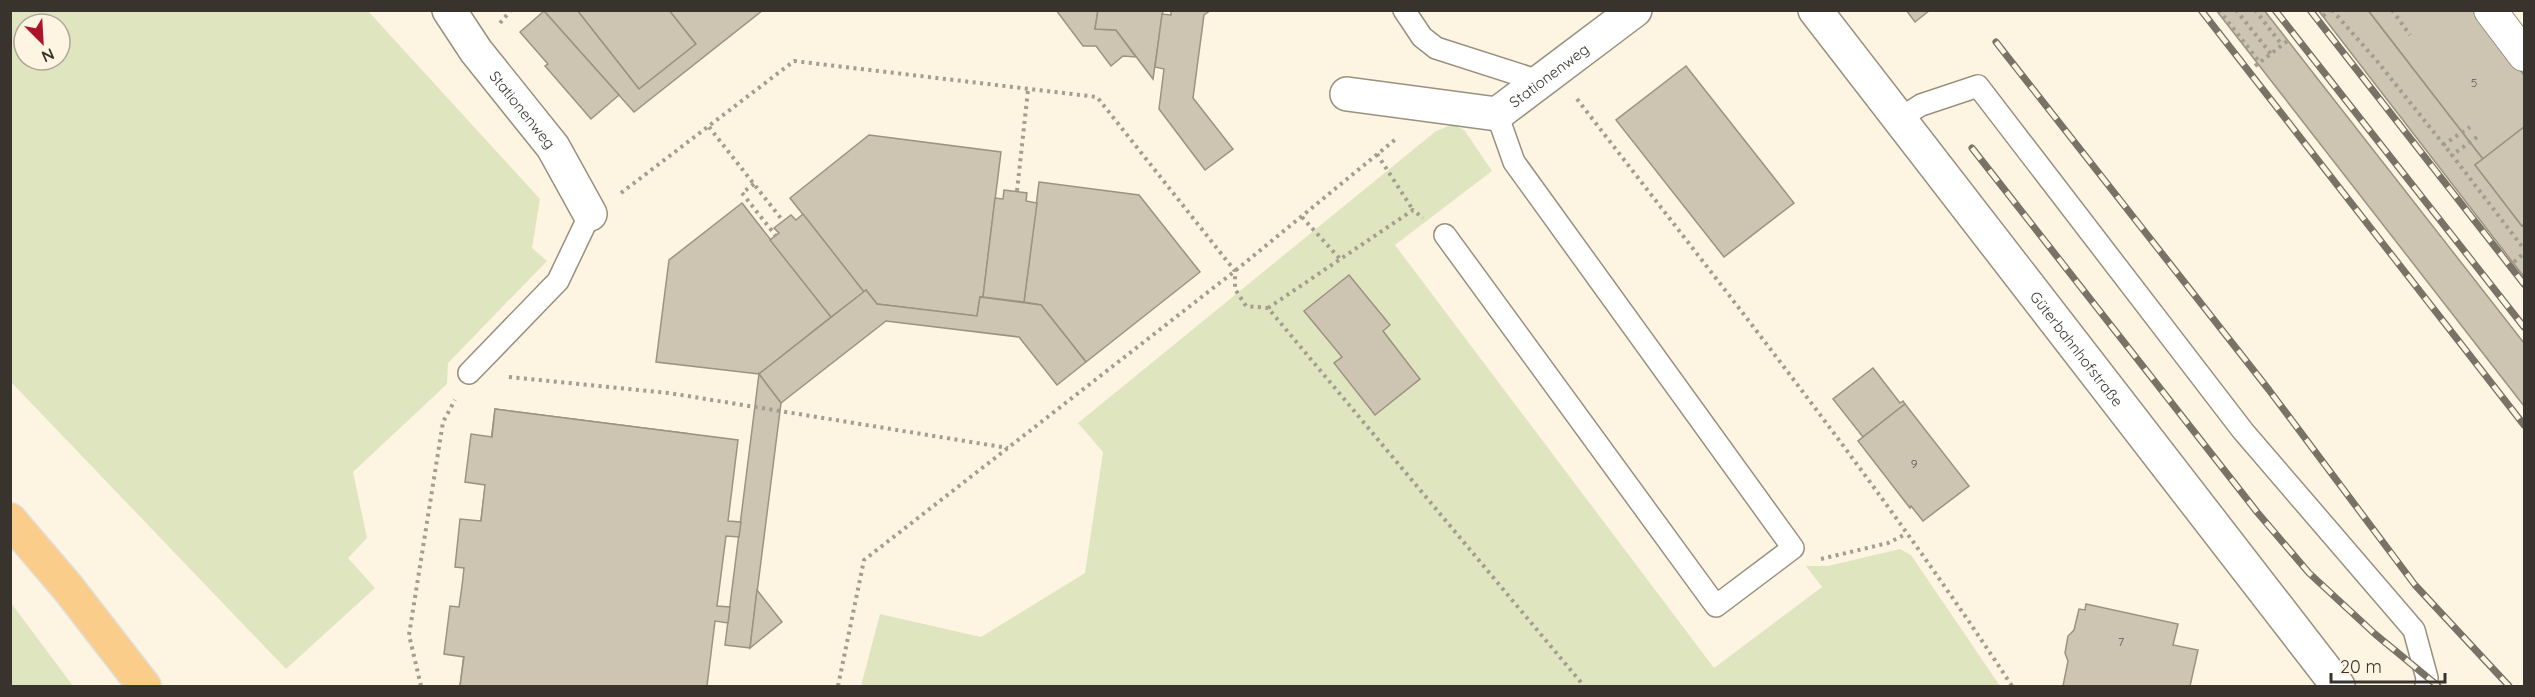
<svg xmlns="http://www.w3.org/2000/svg" width="2535" height="697" viewBox="0 0 2535 697" font-family="Quicksand,sans-serif">
  <rect width="100%" height="100%" fill="#fdf4e1"/>
  <g fill="#dfe6bf" fill-rule="evenodd">
    <path d="M11,10L368,11L540,199L532,248L547,261L448,363L447,384L353,472L367,538L348,558L375,588L286,669L11,382ZM24,24H60V60H24Z"/>
    <polygon points="1454,124 1465,131 1492,171 1395,245 1714,668 1822,587 1806,566 1828,566 1900,549 1911,555 2000,686 861,686 880,614 981,637 1085,573 1103,452 1078,423 1436,131"/>
    <polygon points="11,603 73,686 11,686"/>
  </g>
  <g fill="#cdc4b1" stroke="#9b9380" stroke-width="1.5">
    <polygon points="577,10 669,10 696,44 639,89"/>
    <polygon points="577,10 639,89 696,44 669,10 763,10 634,112 544,11"/>
    <polygon points="1056,10 1098,10 1095,29 1116,30 1136,57 1123,56 1111,66 1096,46 1083,46"/>
    <polygon points="1098,10 1163,10 1153,79 1116,30 1095,29"/>
    <polygon points="1171,10 1211,10 1204,15 1193,98 1233,149 1205,170 1159,109 1164,69 1155,67 1162,14 1171,15"/>
    <polygon points="1906,10 1930,10 1915,22"/>
    <polygon points="2216,10 2264,10 2524,343 2524,406"/>
    <polygon points="2318,10 2368,10 2377,22 2483,159 2475,165 2522,226 2524,224 2524,277"/>
    <polygon points="2368,10 2480,10 2481,20 2524,75 2524,127 2483,159"/>
    <polygon points="544,11 619,95 591,119 545,66 548,64 520,32"/>
    <polygon points="1686,66 1794,203 1724,257 1616,120"/>
    <polygon points="2524,127 2524,224 2522,226 2475,165"/>
    <polygon points="869,135 1001,152 983,297 980,297 977,316 877,304 866,290 864,292 790,198"/>
    <polygon points="1039,182 1139,195 1200,272 1086,362 1041,305 1024,302"/>
    <polygon points="1004,190 1027,193 1026,201 1037,203 1024,302 983,297 995,198 1003,199"/>
    <polygon points="742,203 831,317 759,374 656,362 669,260"/>
    <polygon points="803,214 864,292 831,317 770,240 779,233 774,228 791,215 796,220"/>
    <polygon points="1349,275 1390,325 1383,331 1420,379 1375,415 1334,363 1342,357 1304,311"/>
    <polygon points="866,290 877,304 977,316 980,297 1041,305 1086,362 1057,385 1019,337 886,321 781,403 759,374"/>
    <polygon points="1873,368 1900,403 1903,401 1905,404 1863,437 1833,399"/>
    <polygon points="759,374 781,403 750,648 725,645"/>
    <polygon points="1905,404 1969,486 1923,521 1911,506 1910,508 1858,441"/>
    <polygon points="495,409 690,434 658,686 460,686"/>
    <polygon points="495,409 738,440 728,521 741,522 739,537 726,536 717,606 730,607 728,623 715,621 707,686 460,686 464,657 444,654 450,606 459,607 462,586 464,568 455,567 460,519 481,521 485,485 465,482 471,434 492,437"/>
    <polygon points="757,590 782,622 750,648"/>
    <polygon points="2086,604 2178,624 2173,645 2198,650 2190,686 2063,686 2068,661 2065,653 2068,636 2074,630 2079,609 2085,610"/>
  </g>
  <g fill="none" stroke-linecap="round" stroke-linejoin="round">
    <g stroke="#99907e" stroke-width="24">
      <g id="service">
        <polyline points="1404,10 1422,37 1436,48 1542,82"/>
        <polyline points="1899,119 1921,105 1978,86 2243,431 2414,630 2427,678 2426,686"/>
        <polyline points="1445,235 1716,606 1793,548 1514,162 1497,114"/>
        <polyline points="469,373 558,281 590,214"/>
      </g>
    </g>
    <g stroke="#99907e" stroke-width="34">
      <polyline id="pedestrian" points="2490,10 2524,55"/>
    </g>
    <g stroke="#99907e" stroke-width="36">
      <g id="minor">
        <path id="s1" d="M449,10L476,51L553,147L590,214"/>
        <path id="s2" d="M1815,10L2338,686"/>
        <path id="s3" d="M1347,94L1497,114L1635,10"/>
      </g>
    </g>
    <g stroke="#dfdfdd" stroke-width="36">
      <polyline id="primary" points="10,520 68,588 144,686"/>
    </g>
    <g stroke="#a39d8f" stroke-width="4" stroke-dasharray="3 4.5" stroke-linecap="butt">
      <polyline points="2219,10 2260,63"/>
      <polyline points="2236,10 2271,54"/>
      <polyline points="2255,10 2282,45"/>
      <polyline points="2332,10 2377,61 2452,155"/>
      <polyline points="2392,10 2410,35"/>
      <polyline points="2323,16 2330,10"/>
      <polyline points="500,23 511,10"/>
      <polyline points="2255,66 2290,39"/>
      <path d="M1577,99C1726,292 1879,483 2012,686"/>
      <polyline points="709,127 783,221"/>
      <polyline points="2477,137 2452,155 2524,249"/>
      <polyline points="2443,145 2470,127"/>
      <polyline points="1377,154 1413,210"/>
      <polyline points="754,184 742,193 776,236"/>
      <polyline points="1017,191 1028,90"/>
      <polyline points="621,193 794,61 1097,97 1235,271 1235,289 1246,306 1268,308 1584,686"/>
      <polyline points="1302,217 1340,259"/>
      <polyline points="2514,262 2524,253"/>
      <polyline points="1268,308 1413,210 1423,218"/>
      <polyline points="509,377 669,393 1008,448"/>
      <polyline points="1821,559 1888,543 1906,534"/>
      <polyline points="421,686 409,635 443,422 455,400"/>
      <polyline points="838,686 864,560 1235,271 1397,138"/>
    </g>
    <use href="#service" stroke="#fff" stroke-width="21"/>
    <use href="#pedestrian" stroke="#fff" stroke-width="32"/>
    <use href="#minor" stroke="#fff" stroke-width="33"/>
    <use href="#primary" stroke="#fbcd8b" stroke-width="33"/>
    <g stroke="#787267" stroke-width="7">
      <g id="rail">
        <polyline points="2201,10 2524,425"/>
        <polyline points="2275,10 2524,327"/>
        <polyline points="2310,10 2524,284"/>
        <polyline points="1996,42 2269,390 2415,585 2509,686"/>
        <polyline points="1972,148 2257,512 2309,573 2375,634 2438,686"/>
      </g>
    </g>
    <use href="#rail" stroke="#fdf4e1" stroke-width="4.5" stroke-dasharray="14" stroke-linecap="butt"/>
  </g>
  <g text-anchor="middle" dominant-baseline="central" stroke-width="6" stroke-linejoin="round" paint-order="stroke">
    <g font-size="12" fill="#5d584e">
      <text x="2474" y="82">5</text>
      <text x="1914" y="463">9</text>
      <text x="2121" y="641">7</text>
    </g>
    <g font-size="15" fill="#38342d" stroke="#fdf4e1">
      <text stroke="none"><textPath href="#s3" startOffset="216">Stationenweg</textPath></text>
      <text stroke="none"><textPath href="#s1" startOffset="124">Stationenweg</textPath></text>
      <text stroke="none"><textPath href="#s2" startOffset="428">Güterbahnhofstraße</textPath></text>
    </g>
  </g>
  <rect width="2535" height="697" fill="none" stroke="#38342d" stroke-width="24"/>
  <g transform="translate(42 42) rotate(156)"><circle r="28" fill="#fdf4e1" stroke="#aea799" stroke-width="1.5"/>
  <path d="M0-4.5L10 22L0 15L-10 22Z" fill="#ab152b"/>
  <text y="-9" font-size="16" font-weight="bold" text-anchor="middle" fill="#38342d">N</text>
  </g>
  <path d="M2331 673v9h114v-9" fill="none" stroke="#38342d" stroke-width="3"/>
  <text x="2340" y="673" font-size="18" fill="#38342d" stroke="#fdf4e1" stroke-width="4.5" paint-order="stroke">20 m</text>
</svg>
